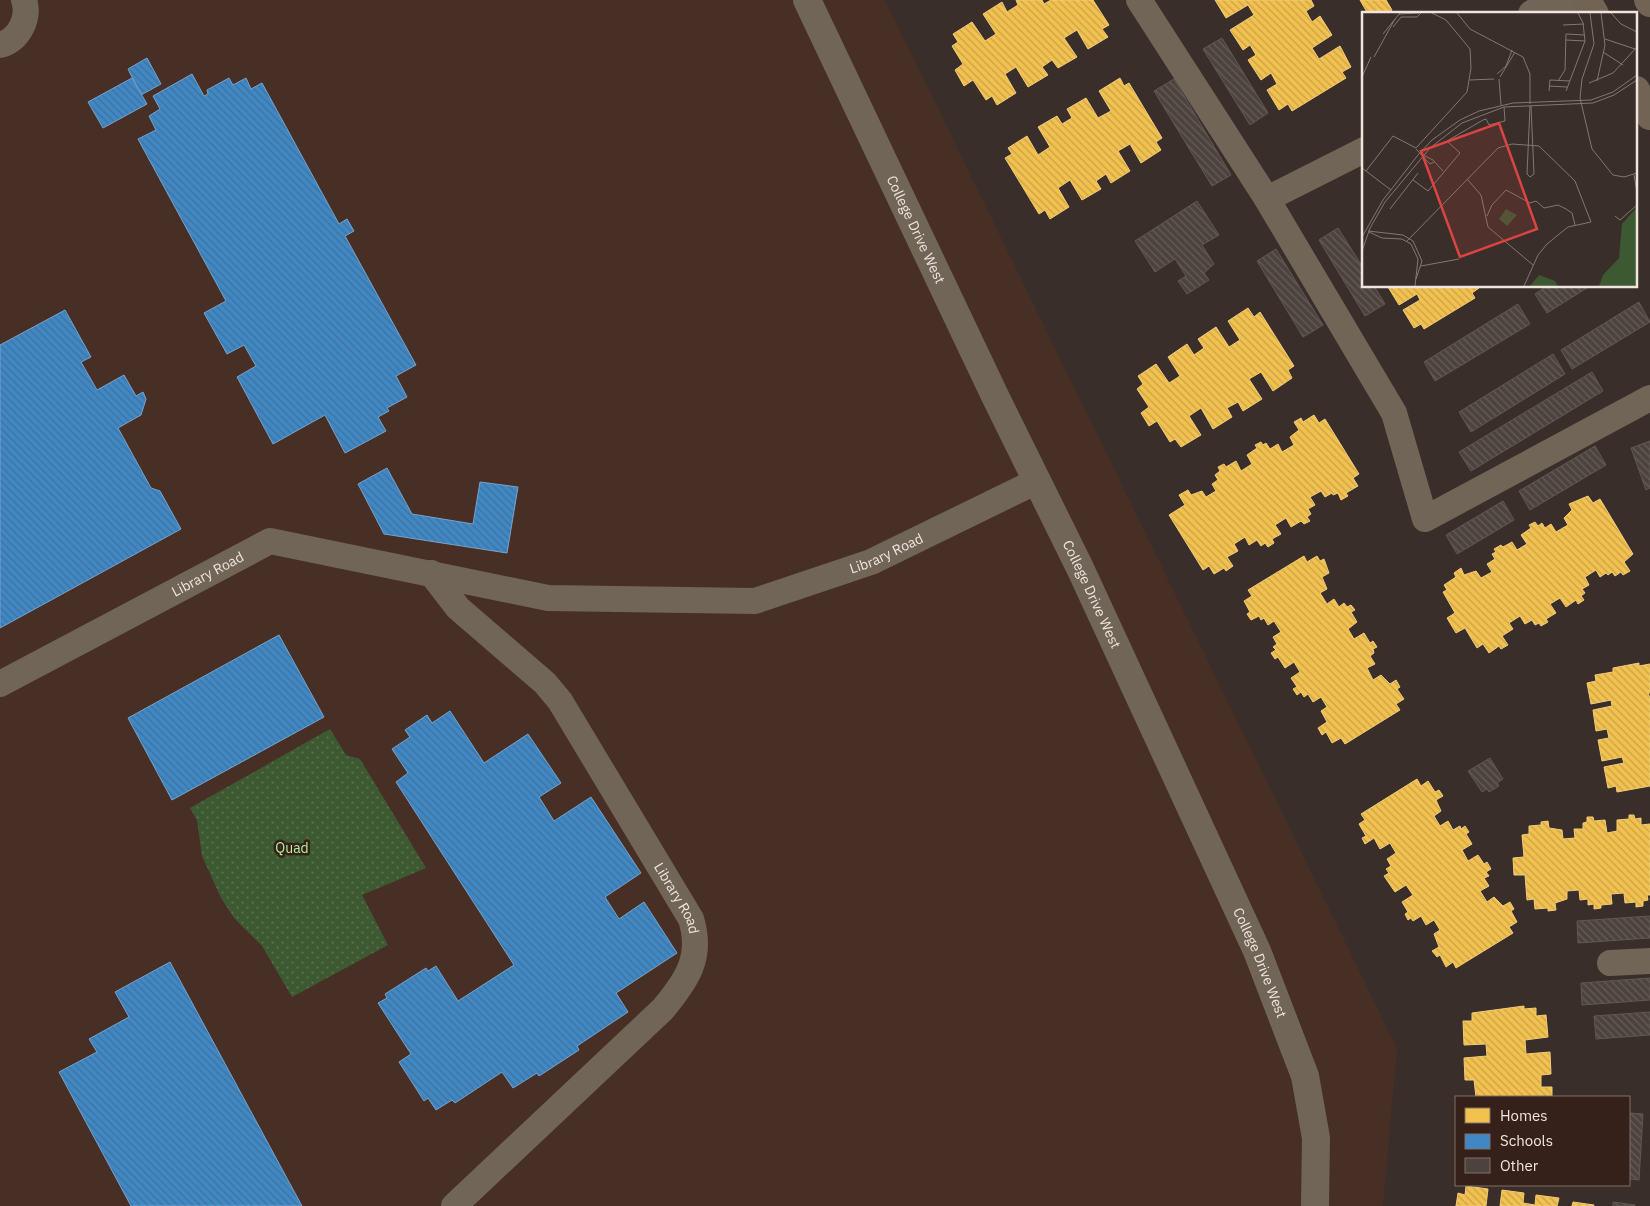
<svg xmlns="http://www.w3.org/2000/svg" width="1650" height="1206" viewBox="0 0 1650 1206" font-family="'IBM Plex Sans',sans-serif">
  <defs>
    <pattern id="park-dots" width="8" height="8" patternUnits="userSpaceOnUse" patternTransform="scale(1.25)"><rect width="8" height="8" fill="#3d5932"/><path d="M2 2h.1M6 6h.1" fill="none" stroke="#5a714f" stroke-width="1.8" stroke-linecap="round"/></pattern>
    <pattern id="homes-back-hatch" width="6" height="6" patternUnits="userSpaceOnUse" patternTransform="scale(1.25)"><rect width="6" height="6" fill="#f2c14e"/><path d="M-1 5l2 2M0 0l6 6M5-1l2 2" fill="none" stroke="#c8a24b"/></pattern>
    <pattern id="schools-back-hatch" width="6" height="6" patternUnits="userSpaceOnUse" patternTransform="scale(1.25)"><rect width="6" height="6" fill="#3f88c5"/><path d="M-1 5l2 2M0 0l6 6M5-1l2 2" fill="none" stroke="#427098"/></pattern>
    <pattern id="building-back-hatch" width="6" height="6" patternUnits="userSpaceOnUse" patternTransform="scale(1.25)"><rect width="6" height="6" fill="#4c423e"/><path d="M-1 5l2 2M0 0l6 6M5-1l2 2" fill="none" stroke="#665d59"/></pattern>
  </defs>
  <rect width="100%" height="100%" fill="#392e29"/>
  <polygon fill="#482f25" points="0,0 885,0 1397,1048 1383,1206 0,1206"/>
  <polygon fill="url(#park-dots)" points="330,729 346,755 360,759 426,868 362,895 388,945 292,997 262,946 234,918 221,898 202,856 197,820 190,808"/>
  <g fill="url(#homes-back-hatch)" stroke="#f2cc7a">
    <polygon points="1016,0 1042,0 1044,4 1051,0 1093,0 1109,25 1102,29 1108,37 1088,49 1077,30 1064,38 1077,57 1058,68 1052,60 1042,67 1048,75 1028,87 1016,67 1005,74 1016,93 997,105 992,96 986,100 973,80 964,86 955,70 963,64 952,46 958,42 953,34 972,22 985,41 996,34 983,14 1002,2 1007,12 1018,5"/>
    <polygon points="1215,0 1311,0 1314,6 1306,11 1312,22 1320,16 1332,35 1312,48 1319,59 1340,46 1351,67 1342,72 1346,78 1292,111 1288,104 1279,110 1267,90 1277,84 1271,73 1261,80 1248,60 1256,55 1250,45 1243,50 1230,30 1254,15 1248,5 1226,18"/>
    <polygon points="1360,0 1386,0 1392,10 1385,14 1368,14"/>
    <polygon points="1120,78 1124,86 1129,83 1162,138 1156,142 1161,150 1141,163 1130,144 1118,151 1130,171 1111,183 1106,174 1096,181 1101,189 1082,200 1070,180 1058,188 1069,207 1050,219 1045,210 1039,214 1005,158 1012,154 1008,148 1027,136 1038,155 1050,147 1038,127 1057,116 1062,124 1072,118 1067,109 1086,98 1098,118 1111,111 1099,91"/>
    <polygon points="1478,286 1479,288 1472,293 1475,298 1424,329 1421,324 1414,328 1403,310 1420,300 1417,294 1399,305 1388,287"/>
    <polygon points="1248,308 1254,317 1260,312 1294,366 1288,370 1292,378 1273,391 1261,372 1249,379 1262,399 1243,411 1238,402 1227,408 1232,417 1213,429 1201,408 1189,416 1201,435 1181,447 1175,439 1170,442 1157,421 1149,426 1141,413 1149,407 1137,389 1143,384 1138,376 1156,364 1169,383 1180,376 1168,357 1187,344 1194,355 1204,348 1198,339 1216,327 1229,347 1240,340 1228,321"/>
    <polygon points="1314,415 1319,423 1325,419 1359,474 1353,478 1358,486 1346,493 1348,496 1341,500 1338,493 1333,495 1332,493 1325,497 1321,491 1310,497 1315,505 1308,509 1311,514 1307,517 1310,521 1304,524 1301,521 1291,527 1286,518 1275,525 1281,534 1272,539 1274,543 1268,547 1265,543 1261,546 1257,540 1249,545 1245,537 1234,544 1238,551 1227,557 1233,566 1226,571 1224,568 1214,574 1209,566 1203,570 1169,515 1185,505 1179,495 1188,490 1191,495 1202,491 1206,497 1216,491 1212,484 1218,480 1215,475 1220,471 1218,467 1224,464 1226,467 1236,461 1241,471 1252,464 1247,455 1257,448 1255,445 1261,442 1263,445 1266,443 1270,449 1278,444 1282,452 1294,445 1290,437 1299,430 1294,422 1301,418 1303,422"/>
    <polygon points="1588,496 1593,503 1600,499 1633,554 1624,562 1630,571 1623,575 1621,572 1615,576 1612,572 1608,575 1606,573 1600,577 1596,570 1585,577 1589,585 1582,589 1585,593 1581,596 1584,600 1578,604 1576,600 1566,607 1560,598 1550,604 1556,613 1546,619 1548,622 1541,626 1539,623 1535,625 1532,620 1525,624 1520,616 1509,623 1513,629 1502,636 1508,645 1501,649 1499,646 1489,653 1483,644 1477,648 1465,628 1456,633 1447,618 1455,613 1443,592 1447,590 1444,585 1456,577 1454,573 1461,568 1464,575 1476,571 1481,578 1492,572 1487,564 1495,559 1492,554 1496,552 1494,549 1501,545 1503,547 1512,542 1517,550 1527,544 1521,535 1531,528 1529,525 1535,522 1538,526 1542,523 1545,528 1551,524 1556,532 1568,525 1564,518 1572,510 1569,504"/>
    <polygon points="1304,556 1307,562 1317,556 1320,561 1324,559 1329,573 1322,577 1327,589 1320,593 1327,604 1334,599 1339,607 1344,603 1347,607 1351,605 1355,610 1351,612 1357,622 1348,629 1354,639 1364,633 1370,643 1373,641 1377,647 1373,649 1374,653 1370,656 1375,664 1367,668 1373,680 1381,675 1390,684 1396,680 1400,687 1397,689 1404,699 1396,704 1400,710 1345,744 1341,738 1332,743 1326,732 1322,735 1318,728 1327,722 1321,711 1327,707 1321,697 1313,702 1308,694 1304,697 1301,692 1297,695 1293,689 1297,687 1291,678 1300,672 1294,662 1285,668 1278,657 1275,659 1271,653 1276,650 1273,647 1277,644 1273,637 1281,632 1274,621 1268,625 1264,618 1261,620 1259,616 1251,620 1247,614 1250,612 1244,601 1252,596 1248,590"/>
    <polygon points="1639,663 1639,666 1650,664 1650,693 1648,693 1650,698 1650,786 1617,792 1616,786 1608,788 1604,767 1624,763 1622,757 1602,761 1598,740 1609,738 1607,729 1596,731 1593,710 1612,706 1611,700 1591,704 1587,683 1596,681 1595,675 1613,672 1613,668"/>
    <polygon points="1417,779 1421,786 1428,781 1435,792 1439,790 1443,796 1436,800 1441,811 1434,816 1440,826 1448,821 1453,830 1460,826 1461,829 1465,826 1469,832 1466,834 1472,844 1462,850 1468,861 1478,855 1484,864 1487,862 1491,869 1486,872 1489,876 1484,878 1489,886 1480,891 1487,902 1494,897 1503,906 1510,902 1514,909 1511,911 1517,922 1509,927 1513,933 1456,968 1453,962 1446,967 1440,955 1437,957 1432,951 1439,947 1434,934 1440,930 1434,920 1426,925 1421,916 1413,921 1411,918 1408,920 1405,914 1408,912 1402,902 1413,895 1406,885 1395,892 1384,876 1389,873 1386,869 1391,866 1387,859 1396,853 1390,843 1380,849 1374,838 1365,844 1362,838 1366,836 1359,824 1365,820 1361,814"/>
    <polygon points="1629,815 1634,815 1635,819 1641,818 1641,825 1650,824 1650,895 1647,895 1648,900 1643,901 1643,906 1636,907 1636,902 1625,903 1624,893 1611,894 1612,904 1601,905 1601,908 1594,909 1594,904 1588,905 1588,899 1580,900 1579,890 1567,891 1567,899 1555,903 1556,910 1548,911 1548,908 1535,909 1534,899 1527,900 1525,875 1514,875 1513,858 1524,857 1522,835 1529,834 1529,826 1541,825 1541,822 1548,821 1549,828 1562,830 1563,839 1575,838 1574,829 1583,829 1583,823 1587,822 1587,817 1593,817 1594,821 1605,820 1607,833 1617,831 1617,820 1629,819"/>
    <polygon points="1524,1006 1524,1009 1536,1008 1536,1016 1546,1015 1548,1037 1525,1040 1526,1054 1550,1052 1551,1074 1541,1075 1541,1087 1552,1087 1552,1097 1471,1097 1476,1097 1474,1080 1465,1080 1464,1058 1487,1056 1486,1044 1464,1045 1463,1021 1472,1021 1472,1013"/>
    <polygon points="1466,1186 1488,1189 1486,1206 1456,1206 1458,1193 1465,1195"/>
    <polygon points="1502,1190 1524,1193 1523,1203 1535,1205 1536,1195 1559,1198 1557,1206 1500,1206"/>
    <polygon points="1573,1202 1594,1205 1594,1206 1572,1206"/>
  </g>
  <g fill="url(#schools-back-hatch)" stroke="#75a4cd">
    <polygon points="147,58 161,84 141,95 128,69"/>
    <polygon points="192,74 204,96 208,94 207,90 229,78 233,85 246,78 251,89 262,83 339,224 347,219 354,231 345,236 416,365 396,376 407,397 387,408 389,411 378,417 386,431 345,453 325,415 273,444 237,377 256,366 244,345 227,354 204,313 226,301 138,139 156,130 149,116 160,109 153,96"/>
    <polygon points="132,78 147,104 103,128 88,102"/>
    <polygon points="65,310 91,357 81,362 97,390 124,375 136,396 143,392 146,399 141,415 118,428 151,488 160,491 181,529 0,628 0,345"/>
    <polygon points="387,468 412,514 473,524 480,482 518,487 507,553 384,534 358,484"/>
    <polygon points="279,635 324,717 172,800 128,718"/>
    <polygon points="450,711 484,763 528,734 561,783 539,797 554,821 591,797 641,873 605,897 619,919 644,902 677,953 616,993 628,1012 577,1046 579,1050 539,1076 537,1073 513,1088 502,1072 455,1103 452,1100 436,1110 428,1098 424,1101 399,1062 411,1054 378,1003 387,998 385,994 426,968 428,971 436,966 458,1001 514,965 396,782 408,773 392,749 410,737 405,730 427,715 432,723"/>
    <polygon points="170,962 302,1206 131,1206 59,1072 97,1052 89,1039 129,1017 115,992"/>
  </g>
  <g fill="url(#building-back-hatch)" stroke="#615853">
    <polygon points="1222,38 1268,113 1250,125 1203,49"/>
    <polygon points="1174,79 1231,175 1212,186 1154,91"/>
    <polygon points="1197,201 1219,235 1202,245 1214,264 1204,273 1209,280 1187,294 1178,281 1186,276 1175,259 1155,272 1135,241"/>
    <polygon points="1338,228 1364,269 1364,286 1374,286 1385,304 1365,316 1319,240"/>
    <polygon points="1276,249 1323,325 1303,337 1257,261"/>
    <polygon points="1547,286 1590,286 1547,313 1535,294"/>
    <polygon points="1639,302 1650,322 1572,369 1561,350"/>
    <polygon points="1518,304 1530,324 1435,381 1424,362"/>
    <polygon points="1553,354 1565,374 1471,432 1459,412"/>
    <polygon points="1592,372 1603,391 1471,471 1459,452"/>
    <polygon points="1650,441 1650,488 1646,490 1631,448"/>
    <polygon points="1595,446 1606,465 1530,510 1519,491"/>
    <polygon points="1503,501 1514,520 1457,554 1446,535"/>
    <polygon points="1490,758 1503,779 1497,783 1499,786 1489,792 1487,789 1482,792 1468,771"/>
    <polygon points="1650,916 1650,938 1578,943 1577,921"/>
    <polygon points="1650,978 1650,1000 1582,1005 1581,983"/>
    <polygon points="1650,1012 1650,1035 1596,1039 1594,1016"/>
    <polygon points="1629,1113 1643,1114 1639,1180 1629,1179"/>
    <polygon points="1613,1202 1635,1205 1635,1206 1613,1206"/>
  </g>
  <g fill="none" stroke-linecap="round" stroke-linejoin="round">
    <g stroke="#706557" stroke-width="26">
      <polyline points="1139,0 1267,199 1394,413 1425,519 1650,398"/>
      <path d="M0,45C19,40 30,18 24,0"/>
      <polyline points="1267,199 1364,150"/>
      <path id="s1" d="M431,573L458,608L545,683L560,701L691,919C703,957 687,980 663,1009L454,1206"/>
      <path id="s2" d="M0,684L270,541L548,598L755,601L871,562L1037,481"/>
      <polyline points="1610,963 1650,961"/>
    </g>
    <g stroke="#706557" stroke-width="28">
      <path id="s3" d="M807,0L995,396L1080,568L1257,951L1305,1076L1316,1138L1315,1206"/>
      <polyline points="1532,14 1541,8 1586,0"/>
    </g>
    <g stroke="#726454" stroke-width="28">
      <polyline points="1587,0 1595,14"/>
      <polyline points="1648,0 1650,3"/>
      <polyline points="1636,90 1650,116"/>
    </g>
  </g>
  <g text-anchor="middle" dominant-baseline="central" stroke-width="5" stroke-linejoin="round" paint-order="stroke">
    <g font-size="14" fill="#f2e4df" stroke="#352119">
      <text stroke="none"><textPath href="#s3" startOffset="254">College Drive West</textPath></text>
      <text stroke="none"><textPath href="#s2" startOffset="936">Library Road</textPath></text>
      <text stroke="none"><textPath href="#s2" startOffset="235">Library Road</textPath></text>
      <text stroke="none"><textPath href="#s3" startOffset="659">College Drive West</textPath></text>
      <text stroke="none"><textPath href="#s1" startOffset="412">Library Road</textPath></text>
      <text stroke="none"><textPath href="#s3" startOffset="1064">College Drive West</textPath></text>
    </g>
    <g font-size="14" fill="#b2f49e" stroke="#352119">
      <text x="292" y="848">Quad</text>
    </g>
  </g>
  <g transform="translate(1362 12)">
    <rect width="275" height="275" fill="#392e29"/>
    <path d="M275,195V274H237L241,263L257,246L260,212ZM144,197L155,203L145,214L137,207Z" fill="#3d5932"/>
    <path d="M177,263L193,269L196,274H168Z" fill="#3d5932"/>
    <path fill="none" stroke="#837772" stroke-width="1" d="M95,1L108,17L161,45L168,62V92M228,1L232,32L220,67L218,86L230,137L251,163L262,165L275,161M249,1L259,12L275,20M37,2L57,1M201,13L222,12M31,15L39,5H55L59,1M21,22L38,1M243,27L273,37M204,28L223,29M241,40L261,53M12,45L33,7M135,62L144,54L150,38M0,65L9,45M138,65L153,40M137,67L139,93M108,68L132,67M196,69L203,58L204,22L223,23M235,69L243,33L239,1M227,71L251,61L275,35M187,74L205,75M187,79L188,68L208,69M204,79L223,29L221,11L216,1M168,94L165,162L168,165M54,137L68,152L72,150M61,143L71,148L81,159M0,156L29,178M4,159L31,124L54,136L105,80L109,56L108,37L84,8L70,1M272,163L275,180M168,165L172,162L169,94M105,167L119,183L126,215L171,253M51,168L66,179L98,141L85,129L121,108L124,107L127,113L143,109L142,95M28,197L56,161M125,204L130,193L144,178L168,191L174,189L182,196L196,193L204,197L210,201L213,213M253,204L258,208L275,193M6,219L41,223L51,229L60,249L54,267M7,220L20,226L40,227L49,232L56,247L53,274M0,225L21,188L56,143L70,128L98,108L117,99L151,91L229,88L251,80L275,63M45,229L136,136L150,132L177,134L213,169L229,210L206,215L185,232L176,243L162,274M0,239L8,216L23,190L68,136L100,111L142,95L231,91L252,83L275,68M59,254L97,247"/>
    <path fill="#da4443" fill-opacity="0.15" stroke="#da4443" stroke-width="2.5" d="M137,111L175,217L98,245L59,139Z"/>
    <rect width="275" height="275" fill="none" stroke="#f2e4df" stroke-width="2.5"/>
  </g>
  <rect x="1455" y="1096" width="175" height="90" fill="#352119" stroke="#816f68"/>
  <rect x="1465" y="1108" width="25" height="15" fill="#f2c14e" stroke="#816f68"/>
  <text x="1500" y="1121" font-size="15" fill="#f2e4df">Homes</text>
  <rect x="1465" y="1134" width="25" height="15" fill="#3f88c5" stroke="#816f68"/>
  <text x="1500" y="1146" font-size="15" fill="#f2e4df">Schools</text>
  <rect x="1465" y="1158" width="25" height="15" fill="#4c423e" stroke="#816f68"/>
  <text x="1500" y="1171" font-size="15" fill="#f2e4df">Other</text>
</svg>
